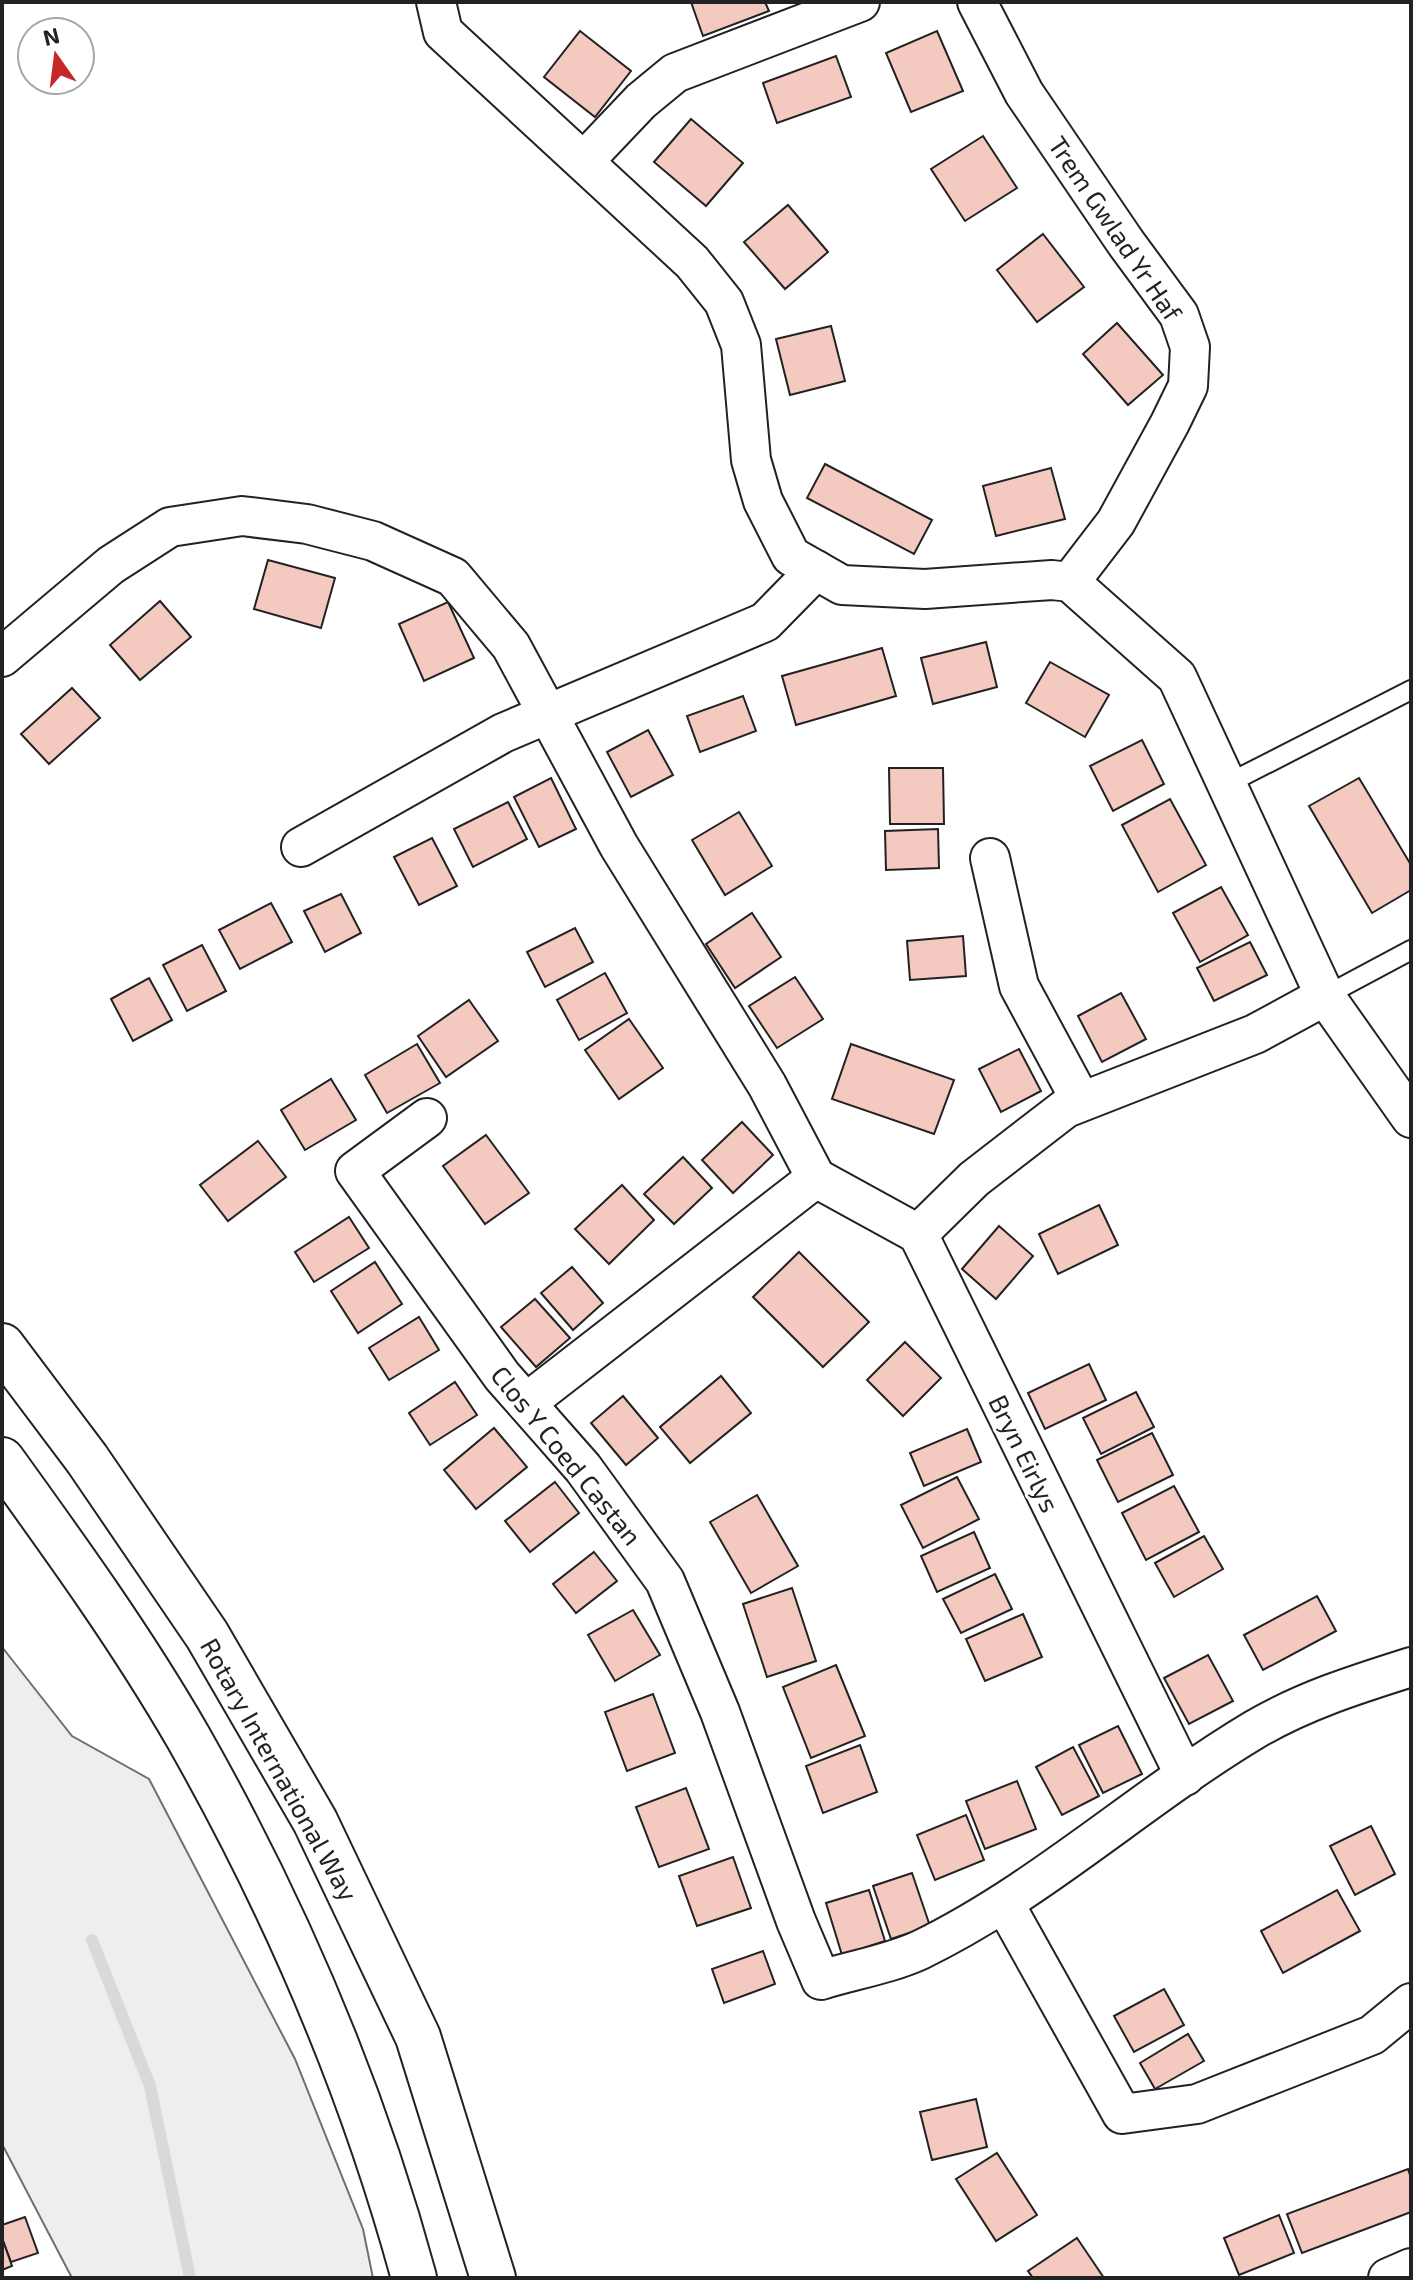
<svg xmlns="http://www.w3.org/2000/svg" width="1413" height="2280" viewBox="0 0 1413 2280" font-family="'Exo 2',sans-serif">
  <rect width="100%" height="100%" fill="#fff"/>
  <polygon fill="#eee" stroke="#6f6f6f" stroke-width="2" points="2,1647 72,1736 149,1779 295,2059 363,2229 373,2278 72,2278 2,2144"/>
  <g fill="none" stroke-linecap="round" stroke-linejoin="round">
    <polyline stroke="#d9d9d9" stroke-width="12" points="92,1940 150,2086 190,2278"/>
  </g>
  <g fill="#f3c9c0" stroke="#222" stroke-width="2">
    <polygon points="691,2 765,2 769,11 703,36"/>
    <polygon points="580,31 631,71 595,117 544,77"/>
    <polygon points="937,31 963,91 911,112 886,53"/>
    <polygon points="836,56 851,97 777,123 763,83"/>
    <polygon points="691,119 743,163 706,206 654,162"/>
    <polygon points="983,136 1017,188 965,221 931,169"/>
    <polygon points="788,205 828,252 785,289 744,242"/>
    <polygon points="1043,234 1084,287 1037,322 997,270"/>
    <polygon points="1117,323 1163,375 1128,405 1083,354"/>
    <polygon points="831,326 845,381 790,395 776,339"/>
    <polygon points="825,464 932,520 914,554 807,498"/>
    <polygon points="1051,468 1065,519 996,536 983,486"/>
    <polygon points="268,560 335,578 321,628 254,609"/>
    <polygon points="160,601 191,637 140,680 110,645"/>
    <polygon points="448,602 474,658 424,681 399,624"/>
    <polygon points="986,642 997,687 933,704 921,658"/>
    <polygon points="882,648 896,696 796,725 782,676"/>
    <polygon points="1050,662 1109,695 1085,737 1026,703"/>
    <polygon points="72,688 100,718 49,764 21,734"/>
    <polygon points="743,696 756,731 700,752 687,716"/>
    <polygon points="648,730 673,775 631,797 607,752"/>
    <polygon points="1142,740 1164,784 1113,811 1090,766"/>
    <polygon points="889,768 943,768 944,824 890,824"/>
    <polygon points="551,778 576,829 539,847 514,797"/>
    <polygon points="1359,778 1411,865 1411,890 1372,913 1309,806"/>
    <polygon points="1170,799 1206,865 1158,892 1122,825"/>
    <polygon points="508,802 527,839 473,867 454,829"/>
    <polygon points="739,812 772,866 725,895 692,840"/>
    <polygon points="938,829 939,868 886,870 885,831"/>
    <polygon points="432,838 457,886 419,905 394,857"/>
    <polygon points="1221,887 1248,935 1200,962 1173,913"/>
    <polygon points="341,894 361,933 325,952 304,911"/>
    <polygon points="271,903 292,942 240,969 219,930"/>
    <polygon points="752,913 781,957 735,988 706,944"/>
    <polygon points="575,928 593,962 545,987 527,952"/>
    <polygon points="963,936 966,976 910,980 907,941"/>
    <polygon points="1250,942 1267,975 1214,1001 1197,968"/>
    <polygon points="202,945 226,991 187,1011 163,965"/>
    <polygon points="605,973 627,1013 579,1040 557,1000"/>
    <polygon points="795,977 823,1019 777,1048 749,1006"/>
    <polygon points="149,978 172,1020 133,1041 111,999"/>
    <polygon points="1121,993 1146,1039 1102,1062 1078,1016"/>
    <polygon points="469,1000 498,1041 446,1077 418,1036"/>
    <polygon points="629,1019 663,1068 619,1099 585,1050"/>
    <polygon points="417,1044 440,1083 387,1113 365,1075"/>
    <polygon points="851,1044 954,1080 934,1134 832,1099"/>
    <polygon points="1019,1049 1041,1091 1001,1112 979,1069"/>
    <polygon points="331,1079 356,1120 305,1150 281,1110"/>
    <polygon points="742,1122 773,1155 733,1193 702,1160"/>
    <polygon points="486,1135 529,1193 485,1224 443,1166"/>
    <polygon points="258,1141 286,1177 228,1221 200,1185"/>
    <polygon points="683,1157 712,1188 674,1224 644,1194"/>
    <polygon points="622,1185 654,1220 609,1264 575,1229"/>
    <polygon points="1099,1205 1118,1245 1058,1274 1039,1234"/>
    <polygon points="349,1217 369,1248 314,1282 295,1252"/>
    <polygon points="999,1226 1033,1256 996,1299 962,1269"/>
    <polygon points="799,1252 869,1322 823,1367 753,1297"/>
    <polygon points="375,1262 402,1304 358,1333 331,1291"/>
    <polygon points="572,1267 603,1303 573,1330 541,1293"/>
    <polygon points="535,1299 570,1338 536,1367 501,1327"/>
    <polygon points="419,1317 439,1350 389,1380 369,1348"/>
    <polygon points="905,1342 941,1378 903,1416 867,1380"/>
    <polygon points="1089,1364 1106,1400 1045,1429 1028,1393"/>
    <polygon points="721,1376 751,1413 690,1463 660,1427"/>
    <polygon points="455,1382 477,1415 430,1445 409,1413"/>
    <polygon points="1136,1392 1154,1427 1101,1454 1083,1418"/>
    <polygon points="623,1396 658,1438 626,1465 591,1423"/>
    <polygon points="494,1428 527,1467 476,1509 444,1470"/>
    <polygon points="967,1429 981,1462 924,1486 910,1453"/>
    <polygon points="1152,1433 1173,1475 1118,1502 1097,1460"/>
    <polygon points="957,1477 979,1519 923,1548 901,1505"/>
    <polygon points="555,1482 579,1513 530,1552 505,1521"/>
    <polygon points="1174,1486 1199,1532 1146,1560 1122,1513"/>
    <polygon points="757,1495 798,1566 751,1593 710,1522"/>
    <polygon points="974,1532 990,1568 937,1592 921,1556"/>
    <polygon points="1204,1536 1223,1569 1174,1597 1155,1563"/>
    <polygon points="594,1552 617,1581 576,1613 553,1584"/>
    <polygon points="995,1574 1012,1609 961,1633 943,1599"/>
    <polygon points="792,1588 816,1661 767,1677 743,1604"/>
    <polygon points="1317,1596 1336,1631 1263,1670 1244,1635"/>
    <polygon points="633,1610 660,1655 615,1681 588,1635"/>
    <polygon points="1023,1614 1042,1657 985,1681 966,1639"/>
    <polygon points="1208,1655 1233,1701 1189,1724 1164,1678"/>
    <polygon points="836,1665 865,1736 811,1758 783,1687"/>
    <polygon points="653,1694 675,1753 627,1771 605,1712"/>
    <polygon points="1118,1726 1142,1774 1103,1793 1079,1745"/>
    <polygon points="860,1745 877,1792 823,1813 806,1766"/>
    <polygon points="1073,1747 1099,1796 1062,1815 1036,1767"/>
    <polygon points="1017,1781 1036,1829 985,1849 966,1801"/>
    <polygon points="686,1788 709,1849 659,1867 636,1807"/>
    <polygon points="966,1815 984,1860 935,1880 917,1835"/>
    <polygon points="1371,1826 1395,1874 1355,1895 1330,1846"/>
    <polygon points="733,1857 751,1908 697,1926 679,1876"/>
    <polygon points="912,1873 930,1926 891,1939 873,1886"/>
    <polygon points="869,1890 885,1941 842,1955 826,1903"/>
    <polygon points="1337,1890 1360,1931 1283,1973 1261,1931"/>
    <polygon points="763,1951 775,1984 724,2003 712,1969"/>
    <polygon points="1164,1989 1184,2025 1134,2052 1114,2016"/>
    <polygon points="1188,2034 1204,2061 1155,2089 1140,2063"/>
    <polygon points="976,2099 987,2147 932,2160 920,2112"/>
    <polygon points="997,2153 1037,2215 996,2241 956,2179"/>
    <polygon points="1408,2169 1411,2178 1411,2212 1302,2253 1287,2214"/>
    <polygon points="1279,2215 1294,2253 1239,2275 1224,2238"/>
    <polygon points="25,2217 38,2253 11,2262 2,2238 2,2225"/>
    <polygon points="2,2238 12,2266 2,2270"/>
    <polygon points="1077,2238 1104,2278 1033,2278 1028,2271"/>
  </g>
  <g fill="none" stroke-linecap="round" stroke-linejoin="round">
    <g stroke="#222" stroke-width="22">
      <g id="lane">
        <polyline points="1227,784 1411,690"/>
        <polyline points="1325,996 1411,950"/>
      </g>
    </g>
    <g stroke="#222" stroke-width="42">
      <g id="street">
        <polyline points="436,2 443,32 692,262 724,302 741,345 751,460 763,501 791,556 842,585 925,589 1052,580 1070,582 1177,677 1325,996 1411,1118"/>
        <polyline points="977,2 1024,93 1126,243 1179,315 1190,347 1188,386 1170,423 1116,522 1070,582"/>
        <polyline points="584,161 641,101 675,73 860,2"/>
        <polyline points="2,657 111,565 170,527 242,516 307,524 373,541 453,577 511,646 619,846 767,1085 816,1178 526,1403"/>
        <polyline points="301,847 503,733 765,622 816,570"/>
        <polyline points="990,858 1019,986 1081,1101"/>
        <path d="M427,1118L355,1171L502,1376L583,1468L665,1581L720,1712L796,1921L821,1980C853,1970 890,1964 920,1950C1041,1891 1139,1799 1254,1730C1303,1701 1357,1684 1411,1667"/>
        <polyline points="816,1178 918,1234 1185,1776"/>
        <polyline points="918,1234 974,1179 1066,1108 1255,1034 1325,996"/>
        <polyline points="1004,1903 1122,2114 1197,2104 1372,2035 1411,2003"/>
        <polyline points="1388,2278 1411,2268"/>
      </g>
    </g>
    <g stroke="#222" stroke-width="48">
      <g id="primary">
        <polyline points="2,1346 87,1459 207,1635 315,1821 418,2037 493,2278"/>
        <path d="M2,1460C67,1550 132,1640 188,1737C284,1906 363,2090 414,2278"/>
      </g>
    </g>
    <use href="#lane" stroke="#fff" stroke-width="18"/>
    <use href="#street" stroke="#fff" stroke-width="38"/>
    <use href="#primary" stroke="#fff" stroke-width="44"/>
  </g>
  <g text-anchor="middle" dominant-baseline="central" stroke-width="6" stroke-linejoin="round" paint-order="stroke">
    <g font-size="26" fill="#222" stroke="#fff">
      <text transform="translate(1116 228) rotate(56)">Trem Gwlad Yr Haf</text>
      <text transform="translate(1025 1453) rotate(64)">Bryn Eirlys</text>
      <text transform="translate(567 1455) rotate(51)">Clos Y Coed Castan</text>
      <text transform="translate(280 1769) rotate(61)">Rotary International Way</text>
    </g>
  </g>
  <rect width="1413" height="2280" fill="none" stroke="#222222" stroke-width="8"/>
  <g transform="translate(56 56) rotate(346)"><circle r="38" fill="#ffffff" stroke="#a7a7a7" stroke-width="2"/>
  <path d="M0-6L14 30L0 20L-14 30Z" fill="#c62828"/>
  <text y="-12" font-size="22" font-weight="bold" text-anchor="middle" fill="#222222">N</text>
  </g>
</svg>
